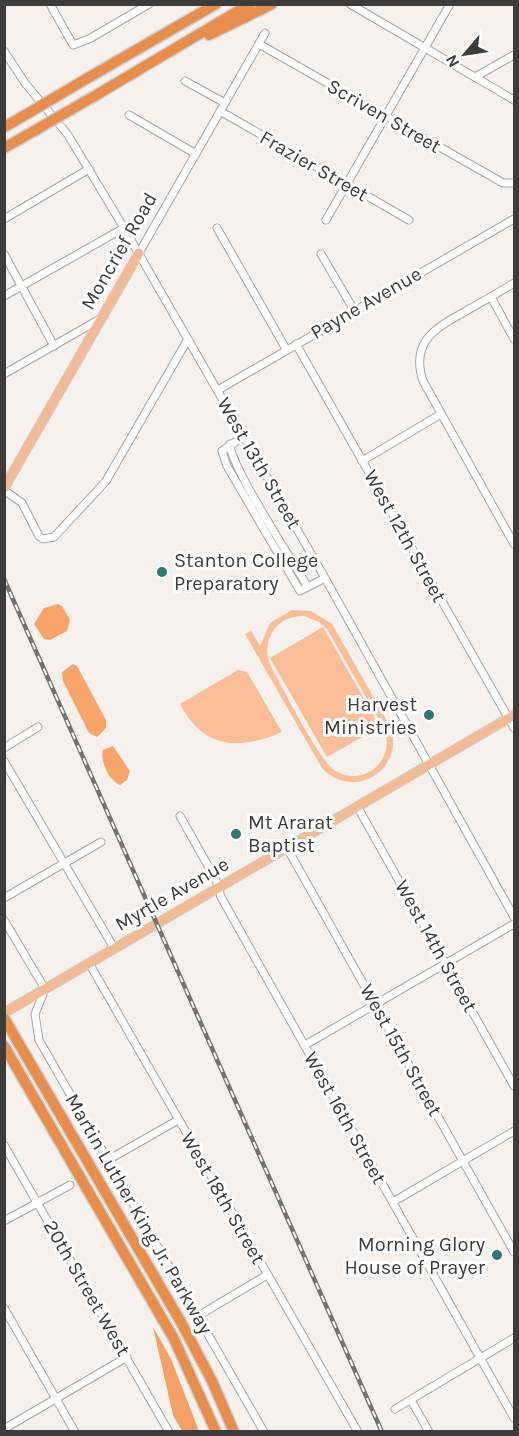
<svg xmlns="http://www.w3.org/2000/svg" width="519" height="1436" viewBox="0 0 519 1436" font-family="Karla,sans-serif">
  <rect width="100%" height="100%" fill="#f6f1ed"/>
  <g fill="#fabf98" fill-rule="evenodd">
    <path d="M292,610L311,611L332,624L391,728C404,771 353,801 322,768L245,634L251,631L260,646L270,623ZM304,616L319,622L327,629L385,730C389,744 386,758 375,768C363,778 345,779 333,769C318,758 279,682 269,662C262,637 278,615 304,616Z"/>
    <polygon points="323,627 380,727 327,757 270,658"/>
    <path d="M238,670L247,672L282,732C240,750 204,750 180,704Z"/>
  </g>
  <polygon fill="#f4a066" points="153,1327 171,1359 199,1431 182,1431 173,1415"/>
  <g fill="#f9a46a">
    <polygon points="58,604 62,606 70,620 67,631 50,640 44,639 34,624 44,608"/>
    <polygon points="73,664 77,666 106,720 106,728 97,737 89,733 63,681 62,672"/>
    <path d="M113,746L130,771L127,780L120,785C109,781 100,761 103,750Z"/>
  </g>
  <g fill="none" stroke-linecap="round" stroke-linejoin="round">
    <g stroke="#aaa5a1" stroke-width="9">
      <g id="minor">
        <polyline points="50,4 73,45 89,39 149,4"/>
        <polyline points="350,4 514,100"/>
        <polyline points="259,44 503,183 514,183"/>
        <polyline points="4,51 25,83 68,135 124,228 325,578 514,917"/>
        <polyline points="475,77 514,55"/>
        <polyline points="185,81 225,103"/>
        <polyline points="220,111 409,220"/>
        <polyline points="129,115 196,154"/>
        <polyline points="4,219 89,169"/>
        <polyline points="326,220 450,4"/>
        <polyline points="217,228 286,349"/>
        <polyline points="139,253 265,33"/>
        <polyline points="4,254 54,346"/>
        <polyline points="321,254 354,310"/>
        <path d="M514,283C498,293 482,302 466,311C436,328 410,341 423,381L514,544"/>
        <polyline points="4,296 124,228"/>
        <polyline points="491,297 514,339"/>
        <polyline points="296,344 514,728"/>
        <polyline points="4,374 102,318"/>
        <polyline points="218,390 514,219"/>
        <polyline points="244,436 222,451 227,466 300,591 325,578"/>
        <path d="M230,444C230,466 293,561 307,586"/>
        <polyline points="362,461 441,414"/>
        <polyline points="4,490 22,503 39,536 43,539 54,537 106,481 188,339"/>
        <polyline points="4,748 38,727"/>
        <polyline points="4,761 114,948"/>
        <polyline points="357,806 514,1086"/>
        <polyline points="180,816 216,880 221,897 514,1418"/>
        <polyline points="287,848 514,1252"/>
        <polyline points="4,898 101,842"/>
        <polyline points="4,920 45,989 35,1014 39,1040 264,1432"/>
        <polyline points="89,963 358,1432"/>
        <polyline points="305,1045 514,924"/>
        <polyline points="4,1145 169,1432"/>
        <polyline points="108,1160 178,1120"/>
        <polyline points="393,1202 514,1131"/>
        <polyline points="4,1221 70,1185"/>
        <polyline points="4,1308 75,1432"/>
        <polyline points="198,1316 267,1275"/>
        <polyline points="411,1400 429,1432"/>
        <polyline points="395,1409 514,1338"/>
        <polyline points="4,1429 127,1357"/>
      </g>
    </g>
    <g stroke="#d1d0d0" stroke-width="11">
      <g id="major">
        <polyline points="4,488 139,253"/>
        <polyline points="4,1013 514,715"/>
      </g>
    </g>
    <g stroke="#d1d0d0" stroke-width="13">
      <g id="highway">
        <polyline points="209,35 272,4"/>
        <polyline points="86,79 216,4"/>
        <polyline points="98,94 250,4"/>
        <polyline points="4,127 15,121"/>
        <polyline points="4,148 27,135"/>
        <polyline points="4,1018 182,1324 212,1381 234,1432"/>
        <polyline points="4,1046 174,1339 216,1432"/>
      </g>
    </g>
    <use href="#minor" stroke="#fff" stroke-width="7"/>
    <use href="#major" stroke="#f1bb95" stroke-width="9"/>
    <use href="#highway" stroke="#e78e4f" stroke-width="10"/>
    <g stroke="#74716f" stroke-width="4.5">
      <polyline id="rail" points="4,579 382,1432"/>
    </g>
    <use href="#rail" stroke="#fff" stroke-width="2" stroke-dasharray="7" stroke-linecap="butt"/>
    <g stroke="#d1d0d0" stroke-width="13" stroke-linecap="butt">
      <g id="highway-bridge">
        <polyline points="15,121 86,79"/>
        <polyline points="27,135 98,94"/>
      </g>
    </g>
    <use href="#highway-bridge" stroke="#e78e4f" stroke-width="10"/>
  </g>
  <g fill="#31786f" stroke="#fff" stroke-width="2">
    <circle cx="162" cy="572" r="6"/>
    <circle cx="429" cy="715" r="6"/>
    <circle cx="236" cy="834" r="6"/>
    <circle cx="497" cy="1255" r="6"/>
  </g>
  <g text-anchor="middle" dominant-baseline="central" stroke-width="6" stroke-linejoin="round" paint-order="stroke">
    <g font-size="20" fill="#3e3c3b" stroke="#fff">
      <text transform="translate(384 116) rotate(30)">Scriven Street</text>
      <text transform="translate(314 166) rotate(30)">Frazier Street</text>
      <text transform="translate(119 251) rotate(-60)">Moncrief Road</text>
      <text transform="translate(366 303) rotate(-30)">Payne Avenue</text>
      <text transform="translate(259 463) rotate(60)">West 13th Street</text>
      <text transform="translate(405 536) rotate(61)">West 12th Street</text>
      <text transform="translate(172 894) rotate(-30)">Myrtle Avenue</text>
      <text transform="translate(436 946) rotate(61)">West 14th Street</text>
      <text transform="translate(401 1050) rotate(61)">West 15th Street</text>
      <text transform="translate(345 1118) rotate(61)">West 16th Street</text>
      <text transform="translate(223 1198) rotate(60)">West 18th Street</text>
      <text transform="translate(139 1214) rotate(60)">Martin Luther King Jr. Parkway</text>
      <text transform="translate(87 1288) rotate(60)">20th Street West</text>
    </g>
    <g font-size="20" fill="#3e3c3b" stroke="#fff" text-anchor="start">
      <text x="174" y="560">Stanton College<tspan x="174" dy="23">Preparatory</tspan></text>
      <text x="417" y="704" text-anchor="end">Harvest<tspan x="417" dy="23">Ministries</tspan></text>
      <text x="248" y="822">Mt Ararat<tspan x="248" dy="23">Baptist</tspan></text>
      <text x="485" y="1244" text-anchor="end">Morning Glory<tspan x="485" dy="23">House of Prayer</tspan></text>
    </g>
  </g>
  <rect width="519" height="1436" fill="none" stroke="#3e3c3b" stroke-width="12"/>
  <g transform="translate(465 54) rotate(241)" stroke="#ffffff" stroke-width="4.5" paint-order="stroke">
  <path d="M0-4.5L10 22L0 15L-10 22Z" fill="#3e3c3b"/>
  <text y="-9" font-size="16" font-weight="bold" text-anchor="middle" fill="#3e3c3b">N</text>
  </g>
</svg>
